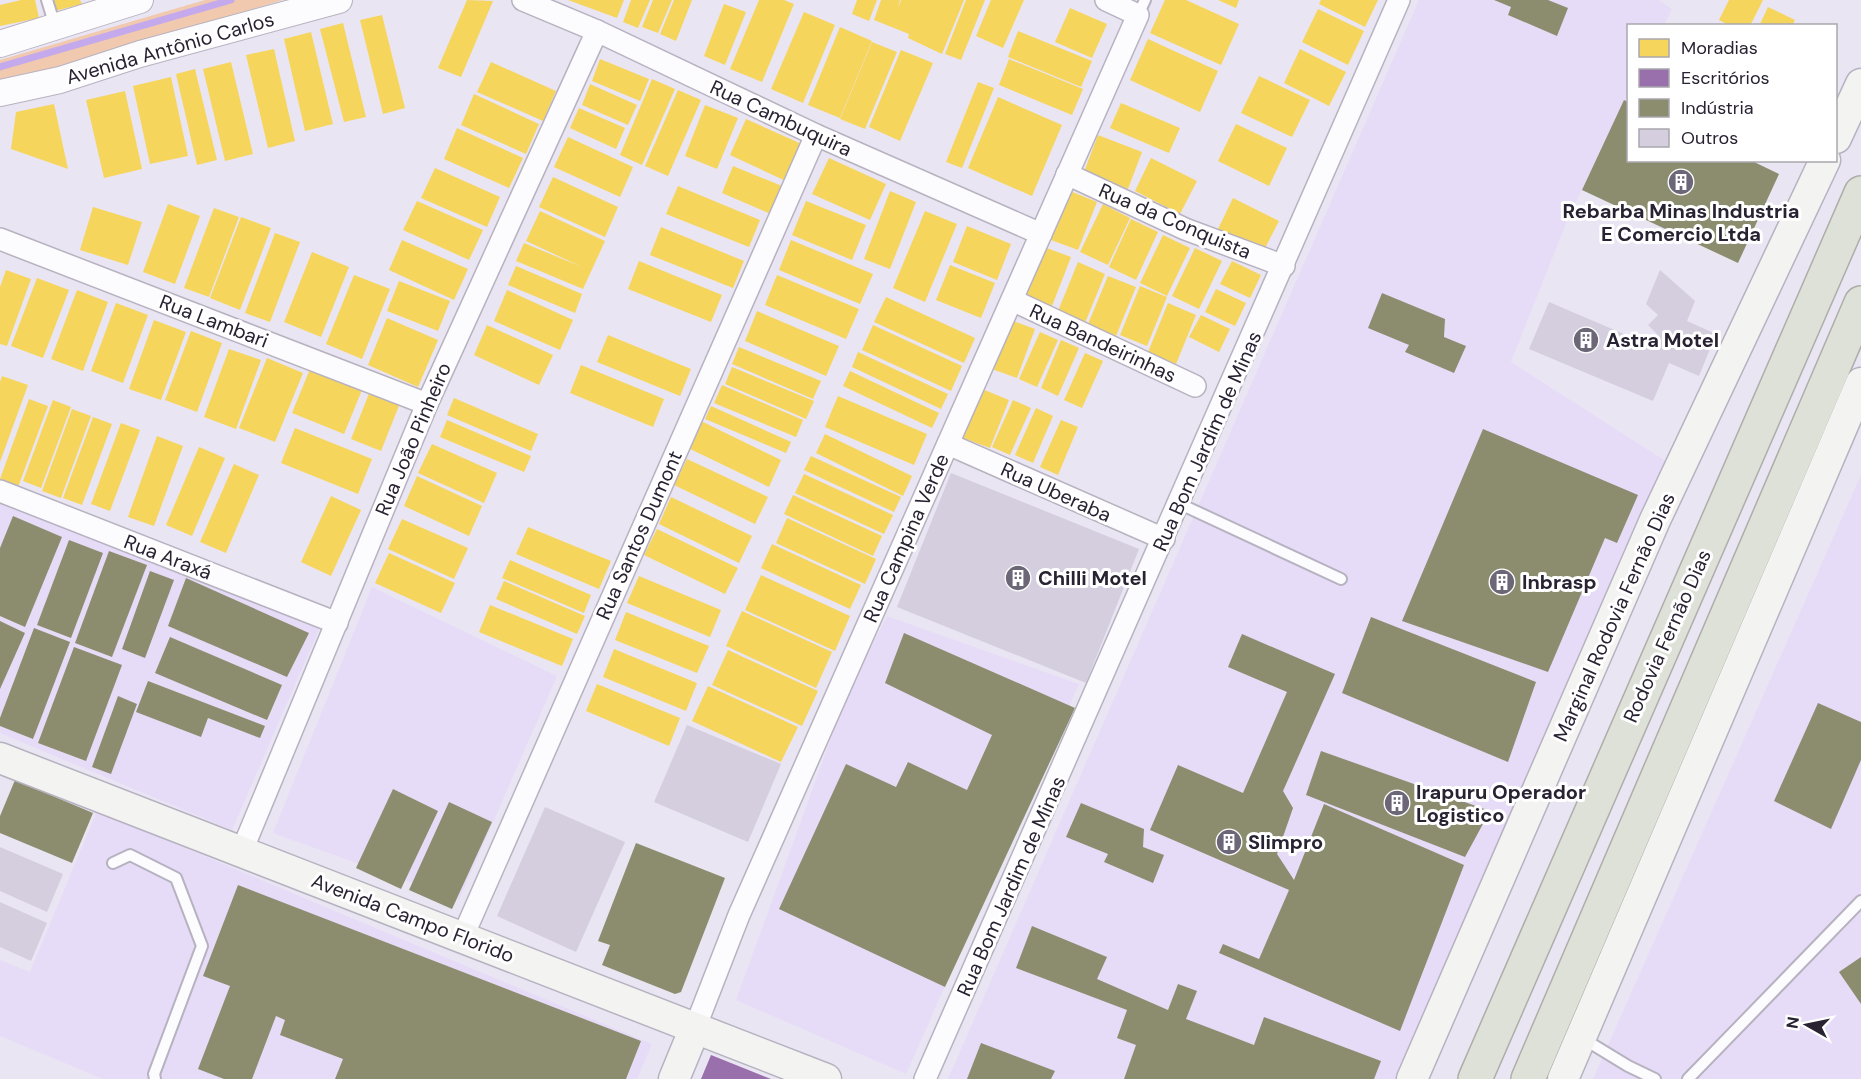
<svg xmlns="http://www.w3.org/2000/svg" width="1861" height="1079" viewBox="0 0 1861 1079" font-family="'DM Sans',sans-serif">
  <rect width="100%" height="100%" fill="#eae5f3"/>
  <g fill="#e6dcf8">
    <polygon points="1419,0 1658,0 1672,9 1664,25 1628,26 1628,97 1569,216 1511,362 1670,464 1402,1079 948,1079"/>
    <polygon points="1861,475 1861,1079 1593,1079"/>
    <polygon points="0,503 324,618 232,830 0,733"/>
    <polygon points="372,587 557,676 459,900 273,833"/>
    <polygon points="887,616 1079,684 906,1074 736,1000 846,697"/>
    <polygon points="97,811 652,1044 637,1079 103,1079 0,1036 0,960 30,972"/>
  </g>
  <polygon fill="#f0c9af" points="205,0 283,0 0,85 0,60"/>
  <g fill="#f6d55c">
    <polygon points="21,0 35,0 39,18 0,26 0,5"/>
    <polygon points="52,0 80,0 82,4 55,11"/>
    <polygon points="467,0 493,1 461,77 438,68"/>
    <polygon points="568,0 624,0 617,18"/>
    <polygon points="631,0 650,0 638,28 623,22"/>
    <polygon points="653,0 672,0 658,33 642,27"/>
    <polygon points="674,0 692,0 676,41 660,34"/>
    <polygon points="759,0 784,0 794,4 762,82 730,69"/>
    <polygon points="857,0 877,0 869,21 852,14"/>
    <polygon points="881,0 900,0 898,8 901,0 964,0 942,54 908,38 909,34 874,20"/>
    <polygon points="966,0 985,0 961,60 945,54"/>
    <polygon points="991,0 1024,0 1003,48 976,36"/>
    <polygon points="1165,0 1186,0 1239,24 1221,65 1150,33"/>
    <polygon points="1218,0 1239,0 1236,8"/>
    <polygon points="1321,0 1378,0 1365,27 1319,4"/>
    <polygon points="1729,0 1763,0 1750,26 1730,26 1719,20"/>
    <polygon points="724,4 746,12 725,65 704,56"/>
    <polygon points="1768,7 1795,20 1792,26 1759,26"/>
    <polygon points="1070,8 1107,24 1092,58 1055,42"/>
    <polygon points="1318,9 1364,31 1348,65 1302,42"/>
    <polygon points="804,12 835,25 803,103 771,89"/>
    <polygon points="382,15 405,108 383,114 360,20"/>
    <polygon points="343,23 366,117 344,122 320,29"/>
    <polygon points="840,27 872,41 840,118 808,105"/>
    <polygon points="1018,31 1092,61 1081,87 1008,57"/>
    <polygon points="311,32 333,124 305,131 284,39"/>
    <polygon points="1148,39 1218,71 1200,112 1130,80"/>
    <polygon points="872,42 897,52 865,129 840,119"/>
    <polygon points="274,49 295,141 268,148 246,55"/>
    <polygon points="1300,49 1346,72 1329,106 1284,83"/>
    <polygon points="901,50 933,63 900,141 869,127"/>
    <polygon points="600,59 649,79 640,101 592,81"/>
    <polygon points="1009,59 1083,89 1072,115 999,85"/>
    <polygon points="231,62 253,154 225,161 203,69"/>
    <polygon points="491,62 556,91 543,121 477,92"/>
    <polygon points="195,69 217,160 197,165 176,74"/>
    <polygon points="1259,76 1310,100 1292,137 1241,113"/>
    <polygon points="171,77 188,156 150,164 133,86"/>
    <polygon points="652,79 675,89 642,165 620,155"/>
    <polygon points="978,82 994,88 962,168 946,162"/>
    <polygon points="590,84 637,105 628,125 582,105"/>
    <polygon points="678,90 701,100 668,176 645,166"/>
    <polygon points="125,91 142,169 104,178 86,100"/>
    <polygon points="474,94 539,124 526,154 461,125"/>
    <polygon points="998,97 1062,125 1032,196 968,168"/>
    <polygon points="1121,103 1180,128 1169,153 1110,128"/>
    <polygon points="54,104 68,169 11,149 16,112"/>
    <polygon points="705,105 738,118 717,169 685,156"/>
    <polygon points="579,108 625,128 616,149 570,128"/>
    <polygon points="746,119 804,145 788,182 730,155"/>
    <polygon points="1236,124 1287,148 1269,186 1218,161"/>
    <polygon points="457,128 523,158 509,188 444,159"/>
    <polygon points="1098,135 1142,152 1128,189 1084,172"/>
    <polygon points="568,137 633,167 620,197 554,167"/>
    <polygon points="829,158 886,184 870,220 812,194"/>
    <polygon points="1151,158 1197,181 1180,214 1135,191"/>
    <polygon points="733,166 782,186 771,214 722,193"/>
    <polygon points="435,168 500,197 487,227 421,198"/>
    <polygon points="553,177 618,207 605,237 539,207"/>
    <polygon points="678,186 760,220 749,247 666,214"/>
    <polygon points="890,191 916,202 890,269 864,259"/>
    <polygon points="1070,191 1097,202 1078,250 1051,240"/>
    <polygon points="1233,198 1279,221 1262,254 1217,231"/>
    <polygon points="417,201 483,230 469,260 403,230"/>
    <polygon points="806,201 866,225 852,260 792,235"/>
    <polygon points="168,204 200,216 175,284 143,272"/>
    <polygon points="1103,204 1130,218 1108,265 1080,252"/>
    <polygon points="93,207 142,222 128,265 80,250"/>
    <polygon points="214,208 239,217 209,297 184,288"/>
    <polygon points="540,211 605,241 583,289 516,261 524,243 582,267 526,241"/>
    <polygon points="925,211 957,224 925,302 893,288"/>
    <polygon points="241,217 271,228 240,310 210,298"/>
    <polygon points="1131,219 1158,232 1136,280 1109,267"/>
    <polygon points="967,226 1011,244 997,280 953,262"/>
    <polygon points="661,227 744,261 733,288 650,255"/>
    <polygon points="275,233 300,242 270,322 245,313"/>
    <polygon points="1163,235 1190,248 1167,296 1140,283"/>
    <polygon points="402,240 468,269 454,300 389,270"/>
    <polygon points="791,240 873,274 860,304 779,270"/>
    <polygon points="1044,247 1071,257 1052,306 1025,295"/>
    <polygon points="1195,248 1222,261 1199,309 1172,296"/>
    <polygon points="312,252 349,267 321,337 284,322"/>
    <polygon points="639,261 722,295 711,322 628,289"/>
    <polygon points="1232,261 1261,275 1250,298 1220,284"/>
    <polygon points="1078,262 1105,274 1085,323 1058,311"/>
    <polygon points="950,265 995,283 981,318 936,300"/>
    <polygon points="516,266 582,294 575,313 508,285"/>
    <polygon points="6,270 31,279 7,346 0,344 0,287"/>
    <polygon points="354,275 390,289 362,359 326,344"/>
    <polygon points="777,275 859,309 846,339 765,305"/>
    <polygon points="1108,276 1136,287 1116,336 1088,324"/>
    <polygon points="37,278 69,290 43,358 11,346"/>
    <polygon points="399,281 450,301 438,331 387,311"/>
    <polygon points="1140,286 1167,297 1147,346 1120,335"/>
    <polygon points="1216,289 1246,303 1235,326 1205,312"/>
    <polygon points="77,290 108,302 83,371 51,359"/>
    <polygon points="507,290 573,320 560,350 494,321"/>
    <polygon points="886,297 975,338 964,363 874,322"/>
    <polygon points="116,303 148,315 123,383 91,371"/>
    <polygon points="1168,303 1196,315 1176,364 1148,352"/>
    <polygon points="757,311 839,346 826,376 745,341"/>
    <polygon points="1201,315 1230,329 1219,352 1189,337"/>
    <polygon points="387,318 438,340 418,387 368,365"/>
    <polygon points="1008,319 1035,329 1017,378 989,368"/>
    <polygon points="154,320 186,332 161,400 129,389"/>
    <polygon points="487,325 553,355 539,385 474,355"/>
    <polygon points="873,325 962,366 951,391 862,350"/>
    <polygon points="191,331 222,343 197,412 165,400"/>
    <polygon points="1040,332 1058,340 1037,387 1019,379"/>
    <polygon points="608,335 691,369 680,396 597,362"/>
    <polygon points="1061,340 1079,348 1058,396 1041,388"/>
    <polygon points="739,347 821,381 813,399 732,364"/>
    <polygon points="229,349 261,360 236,429 204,417"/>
    <polygon points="858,352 948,394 941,409 852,367"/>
    <polygon points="1085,353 1103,361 1082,408 1064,400"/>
    <polygon points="267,358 303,373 275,442 239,428"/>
    <polygon points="581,365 664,399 653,427 570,393"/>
    <polygon points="732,367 814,401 806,419 725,384"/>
    <polygon points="310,369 362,390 344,434 292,413"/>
    <polygon points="850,371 939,413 932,428 843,386"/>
    <polygon points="2,376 28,385 0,462 0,382"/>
    <polygon points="722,385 803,420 796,437 714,403"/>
    <polygon points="982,389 1009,400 990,448 963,438"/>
    <polygon points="370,391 400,403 381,451 351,439"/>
    <polygon points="838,396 927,434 914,465 825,427"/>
    <polygon points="454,398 538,434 531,451 447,415"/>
    <polygon points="29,399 48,406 18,487 0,479"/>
    <polygon points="53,400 71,407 41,488 23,481"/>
    <polygon points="1013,400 1031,408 1010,455 992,447"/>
    <polygon points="711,406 791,442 786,453 705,419"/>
    <polygon points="1036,408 1053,416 1033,463 1015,455"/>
    <polygon points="72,409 91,416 61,498 42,491"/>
    <polygon points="93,417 112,424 82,505 63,498"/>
    <polygon points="447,420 531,456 524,472 440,437"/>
    <polygon points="1061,420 1078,427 1058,475 1040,467"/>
    <polygon points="701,421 781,460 769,487 688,448"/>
    <polygon points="121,423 140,430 110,511 91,504"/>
    <polygon points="295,428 372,459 358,494 281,463"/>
    <polygon points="825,434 912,476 903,496 816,453"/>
    <polygon points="157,436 183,446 154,526 128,517"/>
    <polygon points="432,444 497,473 484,503 418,473"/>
    <polygon points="199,447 225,458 192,536 166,525"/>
    <polygon points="811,456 901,497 894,512 804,470"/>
    <polygon points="687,459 768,497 755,524 674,485"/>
    <polygon points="234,464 259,475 226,553 200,542"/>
    <polygon points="804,474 893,515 884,534 795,493"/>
    <polygon points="417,476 482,506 469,536 404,506"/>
    <polygon points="793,495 882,536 873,556 784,514"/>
    <polygon points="331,496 361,510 331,576 301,562"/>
    <polygon points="671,497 752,536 739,563 659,524"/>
    <polygon points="787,518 876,559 865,584 776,543"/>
    <polygon points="402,519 468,548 454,579 388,549"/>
    <polygon points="528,527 611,561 599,589 516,554"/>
    <polygon points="657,529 738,568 725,594 644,555"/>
    <polygon points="772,544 861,585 850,609 761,568"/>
    <polygon points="389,553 455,583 441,613 375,583"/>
    <polygon points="510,560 591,595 584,613 502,578"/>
    <polygon points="761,575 850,616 835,651 745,610"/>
    <polygon points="639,576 721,610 710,637 627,603"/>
    <polygon points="504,581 585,616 577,634 496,599"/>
    <polygon points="490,605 573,639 562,666 479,632"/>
    <polygon points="742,611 832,652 816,688 726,646"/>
    <polygon points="626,612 709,646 697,673 615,640"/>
    <polygon points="614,649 697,683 686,711 603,677"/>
    <polygon points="728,650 818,691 802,726 712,685"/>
    <polygon points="597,684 680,718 669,746 586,711"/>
    <polygon points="708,686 798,727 781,762 692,721"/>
  </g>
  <polygon fill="#9970ab" points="711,1055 771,1079 701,1079"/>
  <g fill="#8c8c6e">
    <polygon points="1494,0 1548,0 1568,8 1557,36 1508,15 1511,7"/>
    <polygon points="1624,100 1628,102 1628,160 1750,160 1779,174 1738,263 1582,190"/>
    <polygon points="1382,293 1445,319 1444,337 1466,346 1454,373 1405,352 1409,345 1368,328"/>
    <polygon points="1483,429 1638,495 1617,543 1605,538 1548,672 1402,621"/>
    <polygon points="13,516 62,537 25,627 0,616 0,548"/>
    <polygon points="69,540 103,553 71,638 37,625"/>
    <polygon points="109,551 147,565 112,657 75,643"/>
    <polygon points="150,571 174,580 145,658 122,649"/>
    <polygon points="186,578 309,633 287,677 168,626"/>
    <polygon points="1371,617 1536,682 1508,762 1342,693"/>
    <polygon points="0,621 25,633 0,689"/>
    <polygon points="34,628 70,642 33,739 0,726 0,718"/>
    <polygon points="904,633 1075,708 945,987 779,909 846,764 896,787 908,762 967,790 992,735 885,683"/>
    <polygon points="1242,634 1335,674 1283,791 1293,808 1277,854 1294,880 1324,804 1464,865 1400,1031 1219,953 1223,944 1259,959 1289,890 1150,830 1178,765 1243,793 1287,692 1228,667"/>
    <polygon points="170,637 282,685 267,720 155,673"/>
    <polygon points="74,647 122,665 86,761 38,743"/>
    <polygon points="148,681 265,726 260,738 208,718 201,737 136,712"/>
    <polygon points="118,696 137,704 111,774 92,767"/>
    <polygon points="1818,703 1861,722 1861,760 1831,829 1774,801"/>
    <polygon points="1321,751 1490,811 1465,857 1306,795"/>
    <polygon points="15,780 93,813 72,863 0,833 0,816"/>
    <polygon points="393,789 438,811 401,889 356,868"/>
    <polygon points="449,802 492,822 452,909 409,890"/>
    <polygon points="1081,803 1144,829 1143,847 1164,855 1153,883 1104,862 1108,854 1066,837"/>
    <polygon points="636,843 725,878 681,992 675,994 602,965 610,945 598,941"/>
    <polygon points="238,885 641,1041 626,1079 335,1079 343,1059 280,1035 285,1020 276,1016 252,1079 224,1079 198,1069 230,986 203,976"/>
    <polygon points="1032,926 1107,957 1097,979 1168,1010 1178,984 1197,991 1186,1019 1254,1045 1264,1017 1381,1061 1374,1079 1124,1079 1136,1045 1117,1038 1127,1010 1016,968"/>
    <polygon points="1861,957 1861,1004 1839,972"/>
    <polygon points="981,1043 1055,1071 1051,1079 967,1079"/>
  </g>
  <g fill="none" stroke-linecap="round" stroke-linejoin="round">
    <polyline stroke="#c4a9ec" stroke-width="7" points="0,67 231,0"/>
  </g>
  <g fill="#d4cedf">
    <polygon points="1660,270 1695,301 1687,321 1716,334 1699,376 1669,363 1653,401 1529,349 1549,302 1652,346 1657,334 1648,325 1658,315 1646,304"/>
    <polygon points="951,473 1139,549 1086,683 897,607"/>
    <polygon points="687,725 781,764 748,842 654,802"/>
    <polygon points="545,807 625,842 576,952 497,916"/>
    <polygon points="0,847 63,874 47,912 0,891"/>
    <polygon points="0,902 47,923 31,961 0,947"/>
  </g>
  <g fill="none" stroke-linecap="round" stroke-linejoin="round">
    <g stroke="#b7b2c0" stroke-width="14">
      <g id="service">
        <polyline points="47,0 55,26"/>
        <polyline points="1138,15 1145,0"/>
        <polyline points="1180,504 1341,579"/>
        <polyline points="113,863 130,855 176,878 202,946 154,1074 155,1079"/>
        <polyline points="1582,1038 1628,1066 1655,1079"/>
        <polyline points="1688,1079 1861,901"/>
      </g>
    </g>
    <g stroke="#b7b2c0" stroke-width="24">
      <g id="minor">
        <polyline points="523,0 597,31 816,135 1041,234"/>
        <polyline points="1067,174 1185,229 1284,266"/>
        <polyline points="0,239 427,404"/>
        <polyline points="1012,300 1195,386"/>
        <polyline points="948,444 1164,539"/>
        <polyline points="0,491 337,623"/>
        <polyline points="241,853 427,404 597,31"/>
        <polyline points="463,936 816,135"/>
        <polyline points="695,1028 739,915 1138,15 1106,0"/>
        <polyline points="925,1079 1399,0"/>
      </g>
    </g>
    <g stroke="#b7b2c0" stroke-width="28">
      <g id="tertiary">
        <polyline points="0,44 140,0"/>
        <polyline points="0,93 60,80 140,54 339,0"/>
      </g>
    </g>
    <g stroke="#b7b2c0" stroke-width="33">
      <g id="secondary">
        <polyline points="1836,138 1861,84"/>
        <polyline points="0,758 826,1079"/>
        <polyline points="674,1079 695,1028"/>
        <polyline points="1412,1079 1655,520 1825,160"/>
        <polyline points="1563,1079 1861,383"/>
      </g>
    </g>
    <g stroke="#aeadaa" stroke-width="36">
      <g id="motorway">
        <polyline points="1475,1079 1861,193"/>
        <polyline points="1528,1079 1861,303"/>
      </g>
    </g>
    <use href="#service" stroke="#fcfbfd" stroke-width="10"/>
    <use href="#minor" stroke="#fcfbfd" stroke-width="21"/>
    <use href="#tertiary" stroke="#fcfbfd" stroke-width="26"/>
    <use href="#secondary" stroke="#f3f3f2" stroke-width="30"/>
    <use href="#motorway" stroke="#dee1d8" stroke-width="33"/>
  </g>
  <defs>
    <g id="building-disc" transform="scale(1.35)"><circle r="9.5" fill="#6c6676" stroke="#fff"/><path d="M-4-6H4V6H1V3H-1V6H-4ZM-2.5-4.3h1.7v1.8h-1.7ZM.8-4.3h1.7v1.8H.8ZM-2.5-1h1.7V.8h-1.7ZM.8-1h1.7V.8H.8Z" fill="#fff"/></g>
  </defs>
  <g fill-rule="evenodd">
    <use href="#building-disc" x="1681" y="182"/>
    <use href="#building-disc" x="1586" y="340"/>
    <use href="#building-disc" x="1018" y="578"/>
    <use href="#building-disc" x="1502" y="582"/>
    <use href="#building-disc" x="1397" y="803"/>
    <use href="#building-disc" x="1229" y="842"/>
  </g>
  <g text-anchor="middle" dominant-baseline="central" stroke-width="6" stroke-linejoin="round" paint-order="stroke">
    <g font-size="20" fill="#282232" stroke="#fff">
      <text transform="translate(170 48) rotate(-16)">Avenida Antônio Carlos</text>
      <text transform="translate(781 118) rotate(25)">Rua Cambuquira</text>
      <text transform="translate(1175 221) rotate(23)">Rua da Conquista</text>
      <text transform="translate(214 321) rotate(21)">Rua Lambari</text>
      <text transform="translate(1103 343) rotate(25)">Rua Bandeirinhas</text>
      <text transform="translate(413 439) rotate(-67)">Rua João Pinheiro</text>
      <text transform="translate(1207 441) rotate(-66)">Rua Bom Jardim de Minas</text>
      <text transform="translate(1056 492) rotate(24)">Rua Uberaba</text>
      <text transform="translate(639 535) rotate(-66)">Rua Santos Dumont</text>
      <text transform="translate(906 538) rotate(-66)">Rua Campina Verde</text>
      <text transform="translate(168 557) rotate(21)">Rua Araxá</text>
      <text transform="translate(1614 617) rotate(-66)">Marginal Rodovia Fernão Dias</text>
      <text transform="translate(1667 636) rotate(-66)">Rodovia Fernão Dias</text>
      <text transform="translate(1011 886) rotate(-66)">Rua Bom Jardim de Minas</text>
      <text transform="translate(413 918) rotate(21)">Avenida Campo Florido</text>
    </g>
    <g font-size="20" font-weight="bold" fill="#282232" stroke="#fff" text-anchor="start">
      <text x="1681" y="211" text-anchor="middle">Rebarba Minas Industria<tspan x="1681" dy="23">E Comercio Ltda</tspan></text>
      <text x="1606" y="340">Astra Motel</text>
      <text x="1038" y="578">Chilli Motel</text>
      <text x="1522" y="582">Inbrasp</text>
      <text x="1416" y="792">Irapuru Operador<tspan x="1416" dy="23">Logistico</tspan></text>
      <text x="1248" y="842">SIimpro</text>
    </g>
  </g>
  <rect x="1627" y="24" width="210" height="138" fill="#ffffff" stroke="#a9a7ad" stroke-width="1.5"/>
  <rect x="1639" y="39" width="30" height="18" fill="#f6d55c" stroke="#a9a7ad" stroke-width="1.5"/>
  <text x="1681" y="54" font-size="18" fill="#282232">Moradias</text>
  <rect x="1639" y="69" width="30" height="18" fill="#9970ab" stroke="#a9a7ad" stroke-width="1.5"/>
  <text x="1681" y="84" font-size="18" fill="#282232">Escritórios</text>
  <rect x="1639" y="99" width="30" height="18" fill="#8c8c6e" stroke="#a9a7ad" stroke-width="1.5"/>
  <text x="1681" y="114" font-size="18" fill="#282232">Indústria</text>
  <rect x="1639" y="129" width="30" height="18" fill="#d4cedf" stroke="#a9a7ad" stroke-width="1.5"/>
  <text x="1681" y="144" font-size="18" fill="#282232">Outros</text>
  <g transform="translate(1807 1025) rotate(279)" stroke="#ffffff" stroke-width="4.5" paint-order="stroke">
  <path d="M0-4.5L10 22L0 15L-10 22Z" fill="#282232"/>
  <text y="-9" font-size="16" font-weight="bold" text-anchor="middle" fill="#282232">N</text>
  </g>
</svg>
